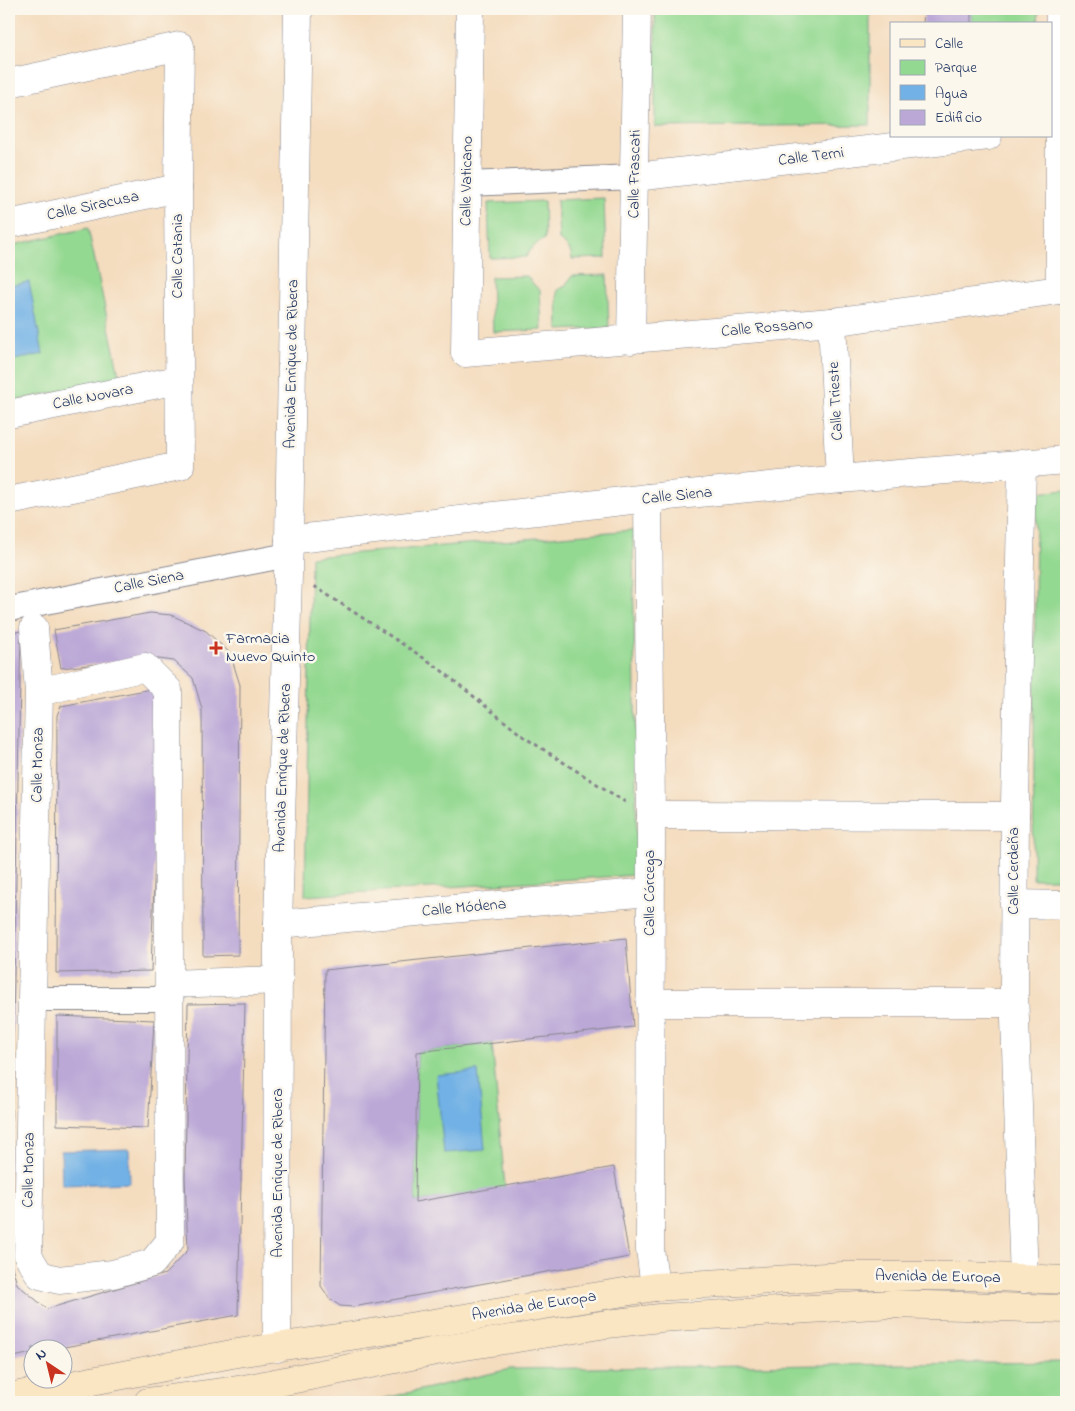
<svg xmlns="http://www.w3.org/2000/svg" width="1075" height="1411" viewBox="0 0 1075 1411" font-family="'Indie Flower',sans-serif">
  <rect width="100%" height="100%" fill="#fbf7ec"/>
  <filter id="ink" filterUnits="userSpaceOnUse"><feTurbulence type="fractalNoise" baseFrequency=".02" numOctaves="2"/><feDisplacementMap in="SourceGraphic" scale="10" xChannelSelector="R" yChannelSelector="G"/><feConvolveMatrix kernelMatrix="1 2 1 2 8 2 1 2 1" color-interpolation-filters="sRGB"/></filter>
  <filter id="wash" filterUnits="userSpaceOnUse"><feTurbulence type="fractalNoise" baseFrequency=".0096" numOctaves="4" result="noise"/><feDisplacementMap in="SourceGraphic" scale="20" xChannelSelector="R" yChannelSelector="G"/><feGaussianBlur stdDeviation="1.12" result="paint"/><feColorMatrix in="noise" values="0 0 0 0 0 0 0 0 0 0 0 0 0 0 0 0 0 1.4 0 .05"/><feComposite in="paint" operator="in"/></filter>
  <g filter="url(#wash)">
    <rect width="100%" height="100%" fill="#f4dcbe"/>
    <g fill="#94d992" stroke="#588478">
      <polygon points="655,9 870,9 870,125 655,127"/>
      <polygon points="971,9 1039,9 1038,24 971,24"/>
      <path d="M604,198L606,258L572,259C571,249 567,245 559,240L557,200Z"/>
      <path d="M544,201L545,239C536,243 531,248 526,257L490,258L488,203Z"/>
      <polygon points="88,228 120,379 9,402 9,246"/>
      <polygon points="607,275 609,328 558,330 557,290 564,287 572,276"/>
      <polygon points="527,276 535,286 540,290 542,330 493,332 491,277"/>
      <polygon points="1066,490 1066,879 1033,879 1036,493"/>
      <polygon points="633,530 637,875 305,896 311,557"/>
      <polygon points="492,1043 505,1187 415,1202 417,1052"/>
      <polygon points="1066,1362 1066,1402 369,1402 510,1369"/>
    </g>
    <g fill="#71b1e5" stroke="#4670a2">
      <polygon points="29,282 43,354 9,361 9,286"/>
      <polygon points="478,1071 485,1150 444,1153 436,1075"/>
      <polygon points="129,1149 130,1183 62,1185 61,1151"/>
    </g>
    <g id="blocks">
      <g fill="#bba8d7">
        <polygon points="924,9 971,9 971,24 923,24"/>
        <polygon points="150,613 171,615 206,631 230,653 240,685 238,955 203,956 202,709 193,678 174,661 151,658 61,668 54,630"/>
        <polygon points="21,631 10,1176 9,1175 9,633"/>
        <polygon points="151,689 160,703 151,971 56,973 57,715 61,706"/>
        <polygon points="626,938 633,1027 417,1052 415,1202 614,1167 629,1257 353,1307 340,1306 330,1299 321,1286 325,970"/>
        <polygon points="245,1003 238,1315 59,1348 32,1348 32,1353 9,1358 9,1256 17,1284 47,1309 165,1274 188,1250 185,1177 188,1004"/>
        <polygon points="57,1016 154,1020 148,1128 57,1125"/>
      </g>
    </g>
  </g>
  <g filter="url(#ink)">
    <use href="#blocks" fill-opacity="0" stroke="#88868e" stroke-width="1"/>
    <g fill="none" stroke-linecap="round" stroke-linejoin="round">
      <g stroke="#88868e" stroke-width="26">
        <g id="pedestrian">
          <polyline points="467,184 635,177"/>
          <polyline points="9,609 288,555"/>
          <polyline points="32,999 170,999"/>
        </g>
      </g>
      <g stroke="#88868e" stroke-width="29">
        <g id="minor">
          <polyline points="470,9 465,353 832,322 1066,289"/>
          <polyline points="9,83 180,46 178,188 180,466 9,501"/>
          <polyline points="635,177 988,136"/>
          <polyline points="9,224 178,188"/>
          <polyline points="1060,290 1060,9"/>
          <polyline points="832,322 840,479"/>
          <polyline points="631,340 637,9"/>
          <polyline points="9,414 178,380"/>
          <polyline points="1022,463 1015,804 1014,990 1024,1279"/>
          <polyline points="648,498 651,815 650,1249 655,1287"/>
          <polyline points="289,540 648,498 851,478 1066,460"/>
          <polyline points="34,628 39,692 32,999 28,1256 40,1275 59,1280 113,1274 152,1263 170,1241 168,690 145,667 39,692"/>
          <polyline points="651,815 1015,816"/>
          <polyline points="1014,904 1066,905"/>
          <polyline points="278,924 650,892"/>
          <polyline points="170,984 279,980"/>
          <polyline points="650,1003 1014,1003"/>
          <polyline points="277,1348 278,924 289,540 298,9"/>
        </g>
      </g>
      <g stroke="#88868e" stroke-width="29">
        <g id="secondary">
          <polyline points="9,1397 237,1353 384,1331 655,1287 843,1276 967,1276 1066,1280"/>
          <polyline points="148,1402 239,1390 446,1349 607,1324 660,1318 892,1304 1066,1309"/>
        </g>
      </g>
      <polyline stroke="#88868e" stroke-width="3" stroke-dasharray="4 4" stroke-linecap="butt" points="314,586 436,666 524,737 625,802"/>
      <use href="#pedestrian" stroke="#fff" stroke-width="24"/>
      <use href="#minor" stroke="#fff" stroke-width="28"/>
      <use href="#secondary" stroke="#fbe6c3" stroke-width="28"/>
    </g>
  </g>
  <path fill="#c8321e" stroke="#fbf7ec" stroke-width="2" d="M213.5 640.5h5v5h5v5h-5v5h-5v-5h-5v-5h5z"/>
  <g text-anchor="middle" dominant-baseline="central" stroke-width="5" stroke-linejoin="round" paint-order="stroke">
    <g font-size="16" fill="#1b2f5e" stroke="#fbf7ec">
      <text transform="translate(811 157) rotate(-7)">Calle Terni</text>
      <text transform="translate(635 174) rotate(-89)">Calle Frascati</text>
      <text transform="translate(467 181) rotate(-89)">Calle Vaticano</text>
      <text transform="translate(93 206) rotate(-12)">Calle Siracusa</text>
      <text transform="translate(178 256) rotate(-90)">Calle Catania</text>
      <text transform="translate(767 328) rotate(-5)">Calle Rossano</text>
      <text transform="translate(292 364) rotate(-89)">Avenida Enrique de Ribera</text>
      <text transform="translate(93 397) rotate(-11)">Calle Novara</text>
      <text transform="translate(836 401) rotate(-93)">Calle Trieste</text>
      <text transform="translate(677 496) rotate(-6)">Calle Siena</text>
      <text transform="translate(149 582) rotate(-11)">Calle Siena</text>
      <text transform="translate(38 765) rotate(-89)">Calle Monza</text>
      <text transform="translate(283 768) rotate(-88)">Avenida Enrique de Ribera</text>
      <text transform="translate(1014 871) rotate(-90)">Calle Cerdeña</text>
      <text transform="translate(650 893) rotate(-90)">Calle Córcega</text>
      <text transform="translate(464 908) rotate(-5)">Calle Módena</text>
      <text transform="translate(29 1170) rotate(-89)">Calle Monza</text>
      <text transform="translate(278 1173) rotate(-90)">Avenida Enrique de Ribera</text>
      <text transform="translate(938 1277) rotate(1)">Avenida de Europa</text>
      <text transform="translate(534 1306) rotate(-9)">Avenida de Europa</text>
    </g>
    <g font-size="16" fill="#1b2f5e" stroke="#fbf7ec" text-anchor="start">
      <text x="226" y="639">Farmacia<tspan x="226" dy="18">Nuevo Quinto</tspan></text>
    </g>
  </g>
  <rect width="1075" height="1411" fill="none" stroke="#fbf7ec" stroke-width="30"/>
  <rect x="890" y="22" width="162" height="115" fill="#fbf7ec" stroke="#a1a7b3"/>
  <rect x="900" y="39" width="25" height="8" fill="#fbe6c3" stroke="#a1a7b3"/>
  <text x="935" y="48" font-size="15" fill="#1b2f5e">Calle</text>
  <rect x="900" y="60" width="25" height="15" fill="#94d992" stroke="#a1a7b3"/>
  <text x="935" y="72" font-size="15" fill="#1b2f5e">Parque</text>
  <rect x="900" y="85" width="25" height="15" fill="#71b1e5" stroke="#a1a7b3"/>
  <text x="935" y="98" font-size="15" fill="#1b2f5e">Agua</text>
  <rect x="900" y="110" width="25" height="15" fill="#bba8d7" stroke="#a1a7b3"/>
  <text x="935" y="122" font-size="15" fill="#1b2f5e">Edificio</text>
  <g transform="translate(48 1364) rotate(325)"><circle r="24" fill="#fbf7ec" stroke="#a1a7b3"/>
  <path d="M0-4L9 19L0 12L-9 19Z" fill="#c8321e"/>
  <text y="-8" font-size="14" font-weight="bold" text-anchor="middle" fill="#1b2f5e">N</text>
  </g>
</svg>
